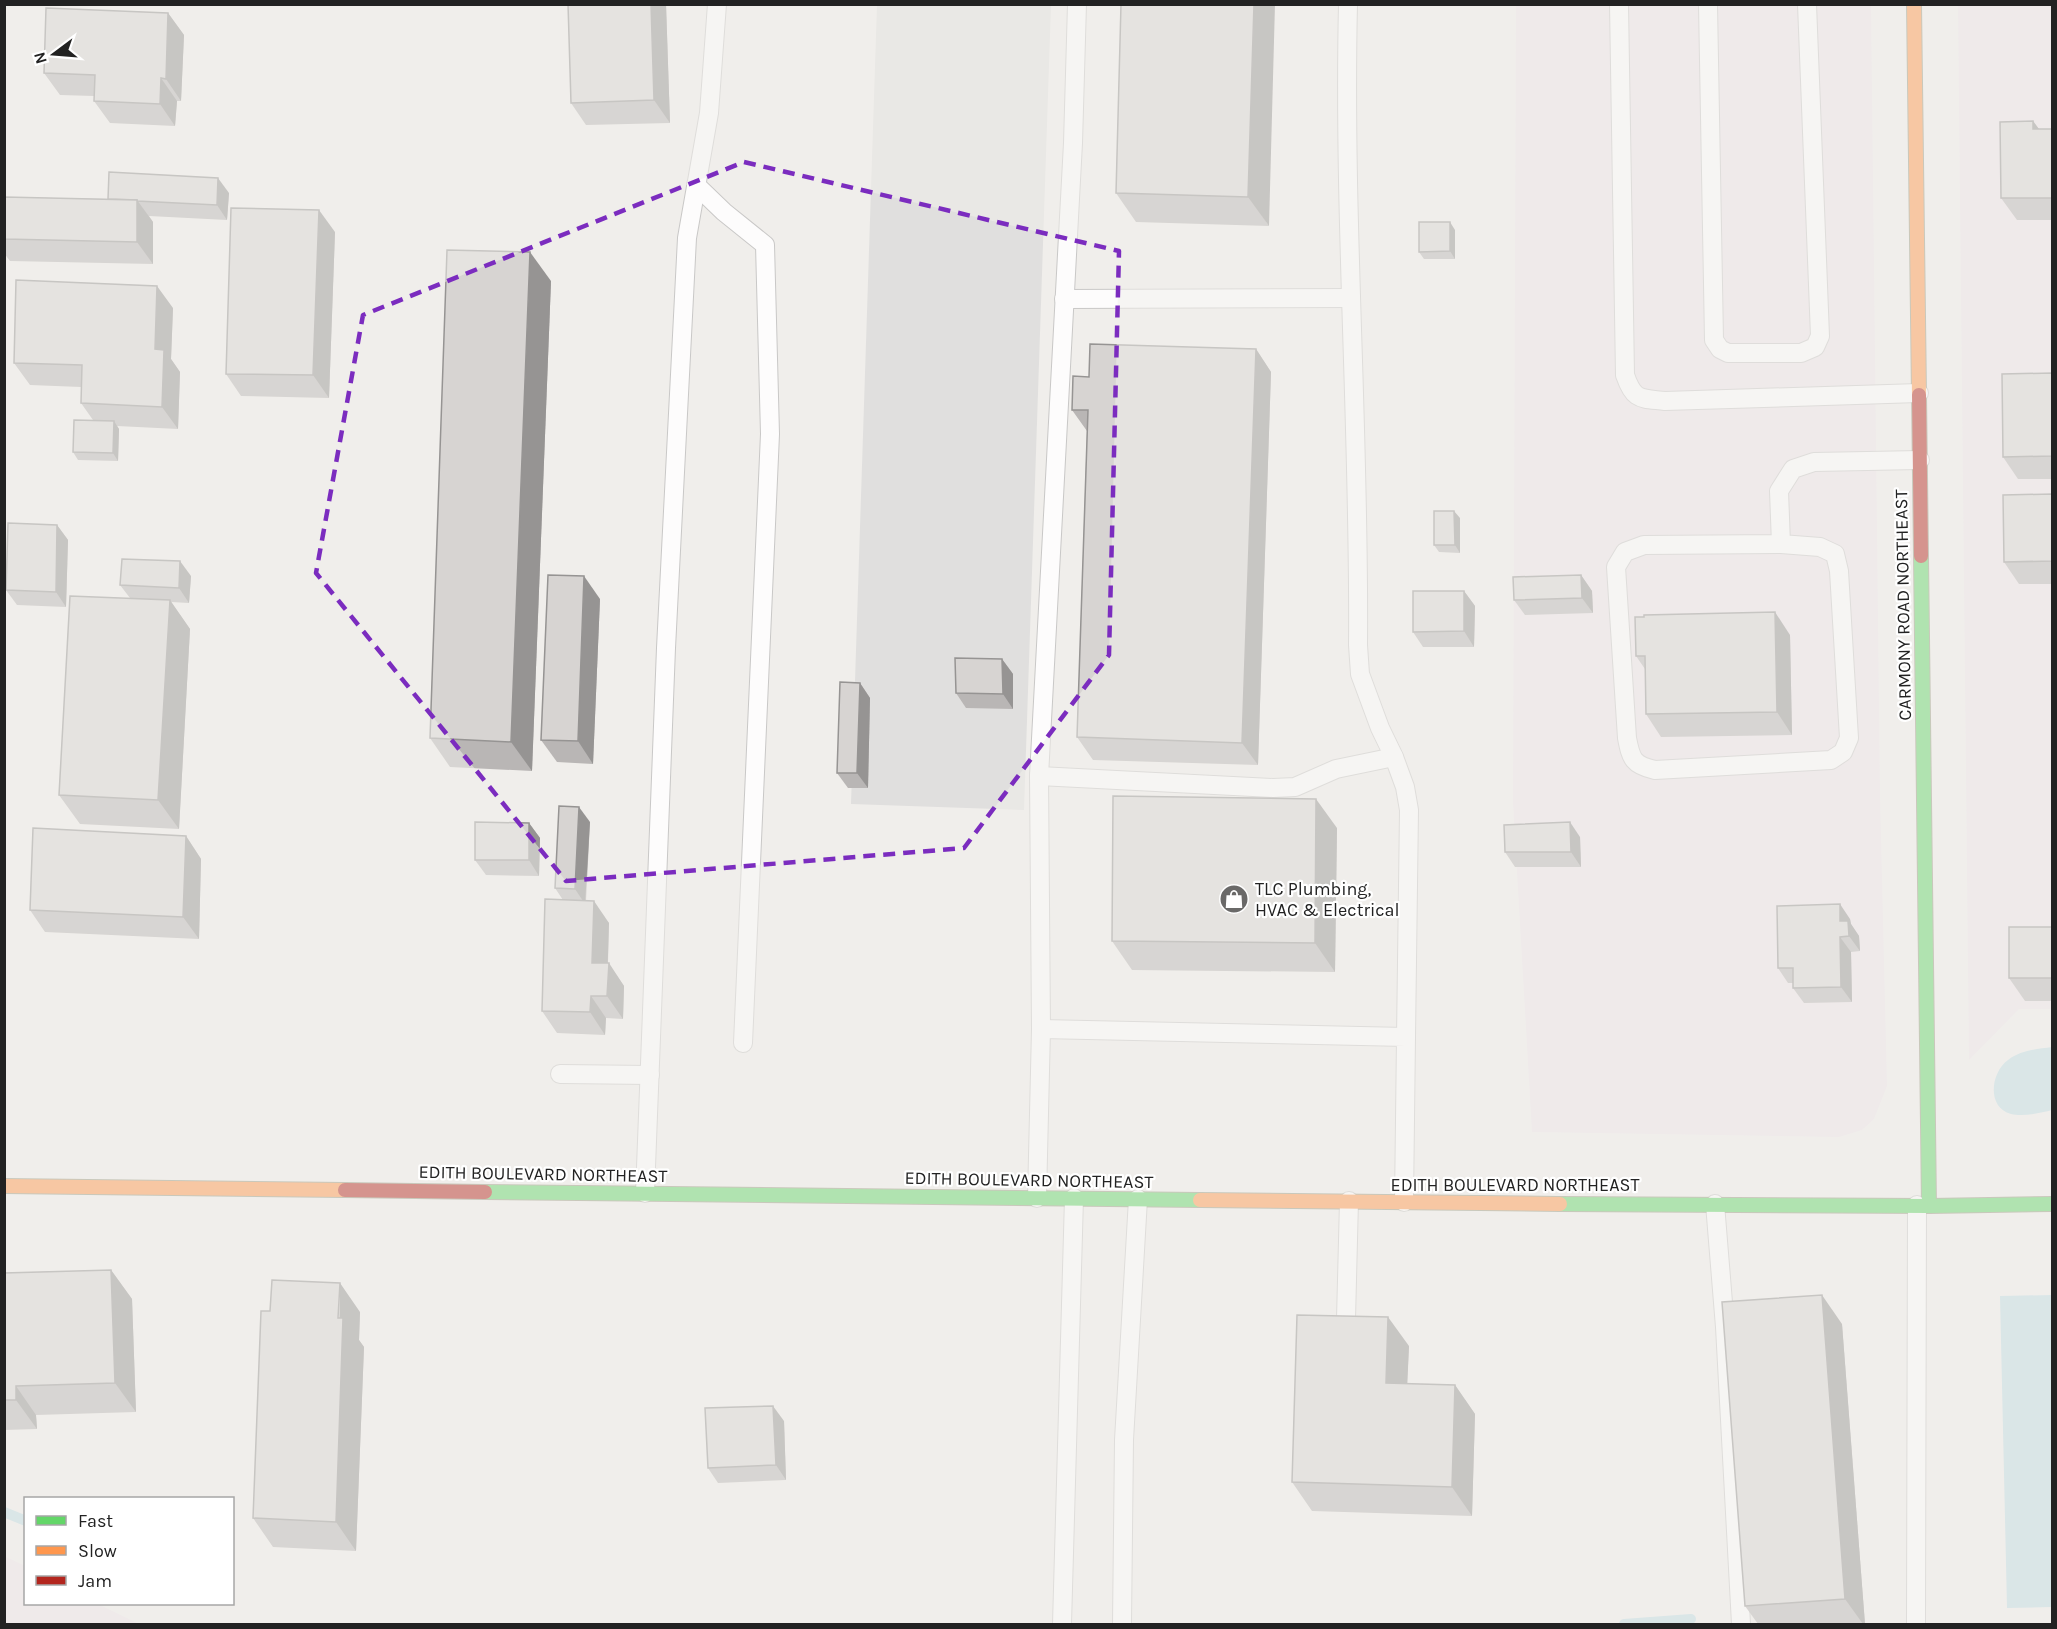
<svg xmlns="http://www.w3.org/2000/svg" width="2057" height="1629" viewBox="0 0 2057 1629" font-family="Karla,sans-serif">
  <rect width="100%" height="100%" fill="#f0eeeb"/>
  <g fill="#ede4e9">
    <polygon points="1516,5 1871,5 1880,796 1887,1086 1874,1119 1862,1130 1839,1137 1532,1132 1513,802"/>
    <polygon points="1958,5 2052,5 2052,1009 2019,1009 1969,1060"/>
    <polygon points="4,1556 25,1566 26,1604 98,1604 139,1624 5,1624"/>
  </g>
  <polygon fill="#e0dfde" points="877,5 1051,5 1024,810 851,804"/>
  <g fill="#bfdbe3">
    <path d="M2052,1047V1110C2040,1113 2023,1117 2011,1114C1986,1107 1991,1072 2008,1060C2021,1050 2037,1049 2052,1047Z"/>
    <polygon points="2052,1295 2052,1607 2007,1608 2000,1296"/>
  </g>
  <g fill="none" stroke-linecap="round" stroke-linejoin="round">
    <g stroke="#bfdbe3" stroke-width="10">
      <polyline points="4,1512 26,1521"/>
      <polyline points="1624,1624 1691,1619"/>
    </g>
    <g stroke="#c9c8c7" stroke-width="20">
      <g id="lane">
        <path d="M1348,4C1343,218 1360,432 1358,645L1360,674L1380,728L1394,757L1405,787L1409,810L1406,1037"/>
        <path d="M1619,4L1625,375C1634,401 1640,398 1665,401L1919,393"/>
        <polyline points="1708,4 1714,340 1720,349 1728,353 1801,353 1815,347 1820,336 1807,4"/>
        <polyline points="696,185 724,212 765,245 770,434 743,1043"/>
        <polyline points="1064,299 1351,298"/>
        <path d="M1781,544L1820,547L1835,554L1839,571L1849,738L1843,752L1831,760L1655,770C1633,765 1631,759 1627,738L1616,567L1625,552L1644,545L1781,544L1779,491L1793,469L1814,462L1920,460"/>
        <polyline points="1039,776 1273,788 1295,787 1336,769 1394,757"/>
        <polyline points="1041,1029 1039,776 1073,143 1077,4"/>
        <polyline points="560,1074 650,1075"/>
        <polyline points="645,1193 666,648 687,238 709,113 717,4"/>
        <polyline points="1037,1198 1041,1029 1406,1037 1404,1202"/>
        <polyline points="1715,1204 1725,1327 1741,1624"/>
        <polyline points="1346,1319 1349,1201"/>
        <polyline points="1062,1624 1074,1198"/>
        <polyline points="1122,1624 1124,1440 1138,1199"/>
        <polyline points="1916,1624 1917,1205"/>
      </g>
    </g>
    <g stroke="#999a82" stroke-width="16">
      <g id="fast">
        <polyline points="1921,556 1929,1206"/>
        <polyline points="485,1192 1200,1200"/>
        <polyline points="1560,1204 1929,1206 2052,1204"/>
      </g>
    </g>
    <g stroke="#999a82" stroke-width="16">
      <g id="slow">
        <polyline points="1914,4 1919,395"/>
        <polyline points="4,1186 345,1190"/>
        <polyline points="1200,1200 1560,1204"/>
      </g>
    </g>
    <g stroke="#999a82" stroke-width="16">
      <g id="jam">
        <polyline points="1919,395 1921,556"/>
        <polyline points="345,1190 485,1192"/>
      </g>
    </g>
    <use href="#lane" stroke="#fdfcfc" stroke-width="18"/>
    <use href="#fast" stroke="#63d668" stroke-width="14"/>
    <use href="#slow" stroke="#ff974d" stroke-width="14"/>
    <use href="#jam" stroke="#b3261e" stroke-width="14"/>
  </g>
  <g fill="#b9b6b5">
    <polygon points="568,4 666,4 670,123 586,125 571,103"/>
    <polygon points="1121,4 1269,226 1136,222 1116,193"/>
    <polygon points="168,13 184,35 181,101 177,101 175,126 110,123 94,101 94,96 60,95 44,73"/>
    <polygon points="2033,121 2039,129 2052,129 2052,220 2017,220 2001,198"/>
    <polygon points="229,193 227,220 149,216 153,222 153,264 10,261 4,253 4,197 108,199"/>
    <polygon points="1455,230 1455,259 1424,259 1419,252"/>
    <polygon points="335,232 329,398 241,396 226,374"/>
    <polygon points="551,281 532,771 450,767 430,738"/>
    <polygon points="173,308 171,359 180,372 178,429 117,426 119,429 118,461 78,460 73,452 93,420 81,403 81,387 30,385 14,363"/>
    <polygon points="1256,349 1271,372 1258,765 1093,760 1077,737 1087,431 1072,410 1089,377"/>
    <polygon points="2052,373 2052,479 2018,479 2003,457"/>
    <polygon points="2052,494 2052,584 2019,584 2004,562"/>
    <polygon points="1460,518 1460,553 1439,552 1434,545"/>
    <polygon points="57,525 68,540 66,607 17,605 6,590"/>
    <polygon points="1581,575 1592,591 1593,613 1525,615 1514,600"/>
    <polygon points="191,576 189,603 171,602 190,629 179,829 80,824 59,795 130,598 120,585"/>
    <polygon points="1464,591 1475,606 1474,647 1423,647 1413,632"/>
    <polygon points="600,599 593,764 557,762 541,740"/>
    <polygon points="1790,635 1792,735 1661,737 1646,714 1645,669 1636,656"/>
    <polygon points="1002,659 1013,674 1013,709 966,708 956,693"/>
    <polygon points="860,683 870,698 868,788 848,788 837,773"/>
    <polygon points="590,822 586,901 609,923 608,963 624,986 623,1019 606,1018 605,1035 557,1033 542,1011 563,900 555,888"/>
    <polygon points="529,823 540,838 539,876 486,875 475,860"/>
    <polygon points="1337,828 1335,972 1132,970 1112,941"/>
    <polygon points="186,836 201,859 199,939 45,932 30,910"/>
    <polygon points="1580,837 1581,867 1515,867 1505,852"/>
    <polygon points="1850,919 1851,924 1859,936 1860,951 1851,952 1852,1002 1804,1003 1793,988 1793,983 1788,983 1778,968"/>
    <polygon points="2052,927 2052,1001 2025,1001 2009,978"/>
    <polygon points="111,1270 132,1299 136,1412 36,1415 37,1429 4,1430 4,1273"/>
    <polygon points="360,1312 359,1340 364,1347 356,1551 273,1547 253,1518"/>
    <polygon points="1842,1324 1865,1624 1758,1624 1745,1606"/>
    <polygon points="1409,1346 1407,1384 1455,1385 1475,1414 1472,1516 1312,1511 1292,1482"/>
    <polygon points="784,1421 786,1480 718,1483 708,1468"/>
  </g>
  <g fill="#969493">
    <polygon points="651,4 666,4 670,123 654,100"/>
    <polygon points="1254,4 1275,4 1269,226 1248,197"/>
    <polygon points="168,13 184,35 181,101 166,79"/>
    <polygon points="161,78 177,101 175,126 160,104"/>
    <polygon points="2033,121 2049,143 2033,129"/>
    <polygon points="218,178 229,193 227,220 217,205"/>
    <polygon points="137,200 153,222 153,264 137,242"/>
    <polygon points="319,210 335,232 329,398 313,375"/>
    <polygon points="1450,222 1455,230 1455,259 1450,251"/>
    <polygon points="530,252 551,281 532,771 511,742"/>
    <polygon points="157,286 173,308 171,359 180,372 178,429 162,407 155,349"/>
    <polygon points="1256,349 1271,372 1258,765 1242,743"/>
    <polygon points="114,421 119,429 118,461 113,453"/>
    <polygon points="1454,511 1460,518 1460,553 1455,545"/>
    <polygon points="57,525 68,540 66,607 56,592"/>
    <polygon points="180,561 191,576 189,603 179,588"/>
    <polygon points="1581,575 1592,591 1593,613 1582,598"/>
    <polygon points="584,576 600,599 593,764 578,741"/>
    <polygon points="1464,591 1475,606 1474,647 1464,631"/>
    <polygon points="170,600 190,629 179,829 158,800"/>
    <polygon points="1775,612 1790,635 1792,735 1777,712"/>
    <polygon points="1002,659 1013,674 1013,709 1003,694"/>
    <polygon points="860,683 870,698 868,788 857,773"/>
    <polygon points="1316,799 1337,828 1335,972 1315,943"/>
    <polygon points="579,807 590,822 585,904 575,889"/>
    <polygon points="1570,822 1580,837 1581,867 1571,852"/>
    <polygon points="529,823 540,838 539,876 529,860"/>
    <polygon points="186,836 201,859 199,939 183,917"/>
    <polygon points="594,901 609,923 607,985 592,963"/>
    <polygon points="1840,904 1850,919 1851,924 1859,936 1860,951 1849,936 1840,921"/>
    <polygon points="1840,937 1851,952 1852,1002 1841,987"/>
    <polygon points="609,963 624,986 623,1019 607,996"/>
    <polygon points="591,996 606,1018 605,1035 590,1012"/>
    <polygon points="111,1270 132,1299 136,1412 115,1383"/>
    <polygon points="340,1283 360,1312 359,1340 364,1347 356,1551 336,1522"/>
    <polygon points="1822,1295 1842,1324 1865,1624 1863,1624 1845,1599"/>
    <polygon points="1388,1317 1409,1346 1406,1412 1386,1383"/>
    <polygon points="1455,1385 1475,1414 1472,1516 1452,1487"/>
    <polygon points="16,1386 36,1415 37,1429 16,1400"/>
    <polygon points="773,1406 784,1421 786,1480 776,1465"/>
  </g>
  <g fill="#d7d4d2" stroke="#969493" stroke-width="1.5">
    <polygon points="568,4 651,4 654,100 571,103"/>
    <polygon points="1121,4 1254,4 1248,197 1116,193"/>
    <polygon points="46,8 168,13 166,79 161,78 160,104 94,101 95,75 44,73"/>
    <polygon points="2033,121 2033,129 2052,129 2052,198 2001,198 2000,122"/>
    <polygon points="109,172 218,178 217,205 137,201 137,200 108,199"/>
    <polygon points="4,197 137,200 137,242 4,239"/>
    <polygon points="231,208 319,210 313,375 226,374"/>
    <polygon points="1419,222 1450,222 1450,251 1419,252"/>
    <polygon points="447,250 530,252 511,742 430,738"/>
    <polygon points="16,280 157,286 155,349 164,350 162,407 81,403 82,365 14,363"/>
    <polygon points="1090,344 1256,349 1242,743 1077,737 1088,410 1072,410 1073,376 1089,377"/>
    <polygon points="2052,373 2052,456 2003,457 2002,374"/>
    <polygon points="74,420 114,421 113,453 73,452"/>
    <polygon points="2052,494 2052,561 2004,562 2003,495"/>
    <polygon points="1434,511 1454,511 1455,545 1434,545"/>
    <polygon points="8,523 57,525 56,592 6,590"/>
    <polygon points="122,559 180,561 179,588 120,585"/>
    <polygon points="548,575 584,576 578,741 541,740"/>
    <polygon points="1581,575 1582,598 1514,600 1513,577"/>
    <polygon points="1413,591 1464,591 1464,631 1413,632"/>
    <polygon points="70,596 170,600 158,800 59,795"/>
    <polygon points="1775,612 1777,712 1646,714 1645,656 1636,656 1635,617 1644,617 1644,615"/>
    <polygon points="955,658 1002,659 1003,694 956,693"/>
    <polygon points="840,682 860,683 857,773 837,773"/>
    <polygon points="1113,796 1316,799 1315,943 1112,941"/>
    <polygon points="559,806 579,807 575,889 555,888"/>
    <polygon points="475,822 529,823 529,860 475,860"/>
    <polygon points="1570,822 1571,852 1505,852 1504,825"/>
    <polygon points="33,828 186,836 183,917 30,910"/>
    <polygon points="545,899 594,901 592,963 609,963 607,996 591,996 590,1012 542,1011"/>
    <polygon points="1840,904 1840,921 1848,921 1849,936 1840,937 1841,987 1793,988 1793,968 1778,968 1777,906"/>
    <rect x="2009" y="927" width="43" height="51"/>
    <polygon points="111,1270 115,1383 16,1386 16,1400 4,1400 4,1273"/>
    <polygon points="272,1280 340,1283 338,1318 343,1318 336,1522 253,1518 261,1311 270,1311"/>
    <polygon points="1822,1295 1845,1599 1745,1606 1722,1302"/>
    <polygon points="1297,1315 1388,1317 1386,1383 1455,1385 1452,1487 1292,1482"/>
    <polygon points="773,1406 776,1465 708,1468 705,1408"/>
  </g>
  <path d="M0 0H2057V1629H0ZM744,162L1119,251L1109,655L964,848L566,881L316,573L363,315Z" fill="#f0eeeb" fill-opacity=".55" fill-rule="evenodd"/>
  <path fill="none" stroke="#7b2cbf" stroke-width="4.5" stroke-dasharray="12 8" stroke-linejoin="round" d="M744,162L1119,251L1109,655L964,848L566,881L316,573L363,315Z"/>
  <defs>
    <g id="shop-disc" transform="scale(1.5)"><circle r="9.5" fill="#6a6968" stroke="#fff"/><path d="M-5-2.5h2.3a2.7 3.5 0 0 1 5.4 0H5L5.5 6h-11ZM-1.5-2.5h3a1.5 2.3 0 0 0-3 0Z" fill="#fff"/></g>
  </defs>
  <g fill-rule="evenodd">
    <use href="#shop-disc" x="1234" y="899"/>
  </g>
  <g text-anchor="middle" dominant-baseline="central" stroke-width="4.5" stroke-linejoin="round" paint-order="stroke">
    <g font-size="18" fill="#222" stroke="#fff">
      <text transform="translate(1903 605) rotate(-91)">CARMONY ROAD NORTHEAST</text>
      <text transform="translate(543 1174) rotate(1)">EDITH BOULEVARD NORTHEAST</text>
      <text transform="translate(1029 1180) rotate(1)">EDITH BOULEVARD NORTHEAST</text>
      <text x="1515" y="1185">EDITH BOULEVARD NORTHEAST</text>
    </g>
    <g font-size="18" fill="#222" stroke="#fff" text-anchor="start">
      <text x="1255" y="889">TLC Plumbing,<tspan x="1255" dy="21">HVAC &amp; Electrical</tspan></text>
    </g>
  </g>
  <rect width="2057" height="1629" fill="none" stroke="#222222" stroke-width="12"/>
  <rect x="24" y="1497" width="210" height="108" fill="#ffffff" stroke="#a7a7a7" stroke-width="1.5"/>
  <rect x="36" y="1516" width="30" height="9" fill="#63d668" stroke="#a7a7a7" stroke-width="1.5"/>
  <text x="78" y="1527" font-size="18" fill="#222222">Fast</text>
  <rect x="36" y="1546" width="30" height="9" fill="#ff974d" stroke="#a7a7a7" stroke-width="1.5"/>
  <text x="78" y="1557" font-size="18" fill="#222222">Slow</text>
  <rect x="36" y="1576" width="30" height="9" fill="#b3261e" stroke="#a7a7a7" stroke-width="1.5"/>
  <text x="78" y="1587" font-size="18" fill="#222222">Jam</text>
  <g transform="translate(54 54) rotate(254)" stroke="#ffffff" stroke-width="4.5" paint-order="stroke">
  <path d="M0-4.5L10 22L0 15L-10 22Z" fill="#222222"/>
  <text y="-9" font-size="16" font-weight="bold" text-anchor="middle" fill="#222222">N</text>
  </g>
</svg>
